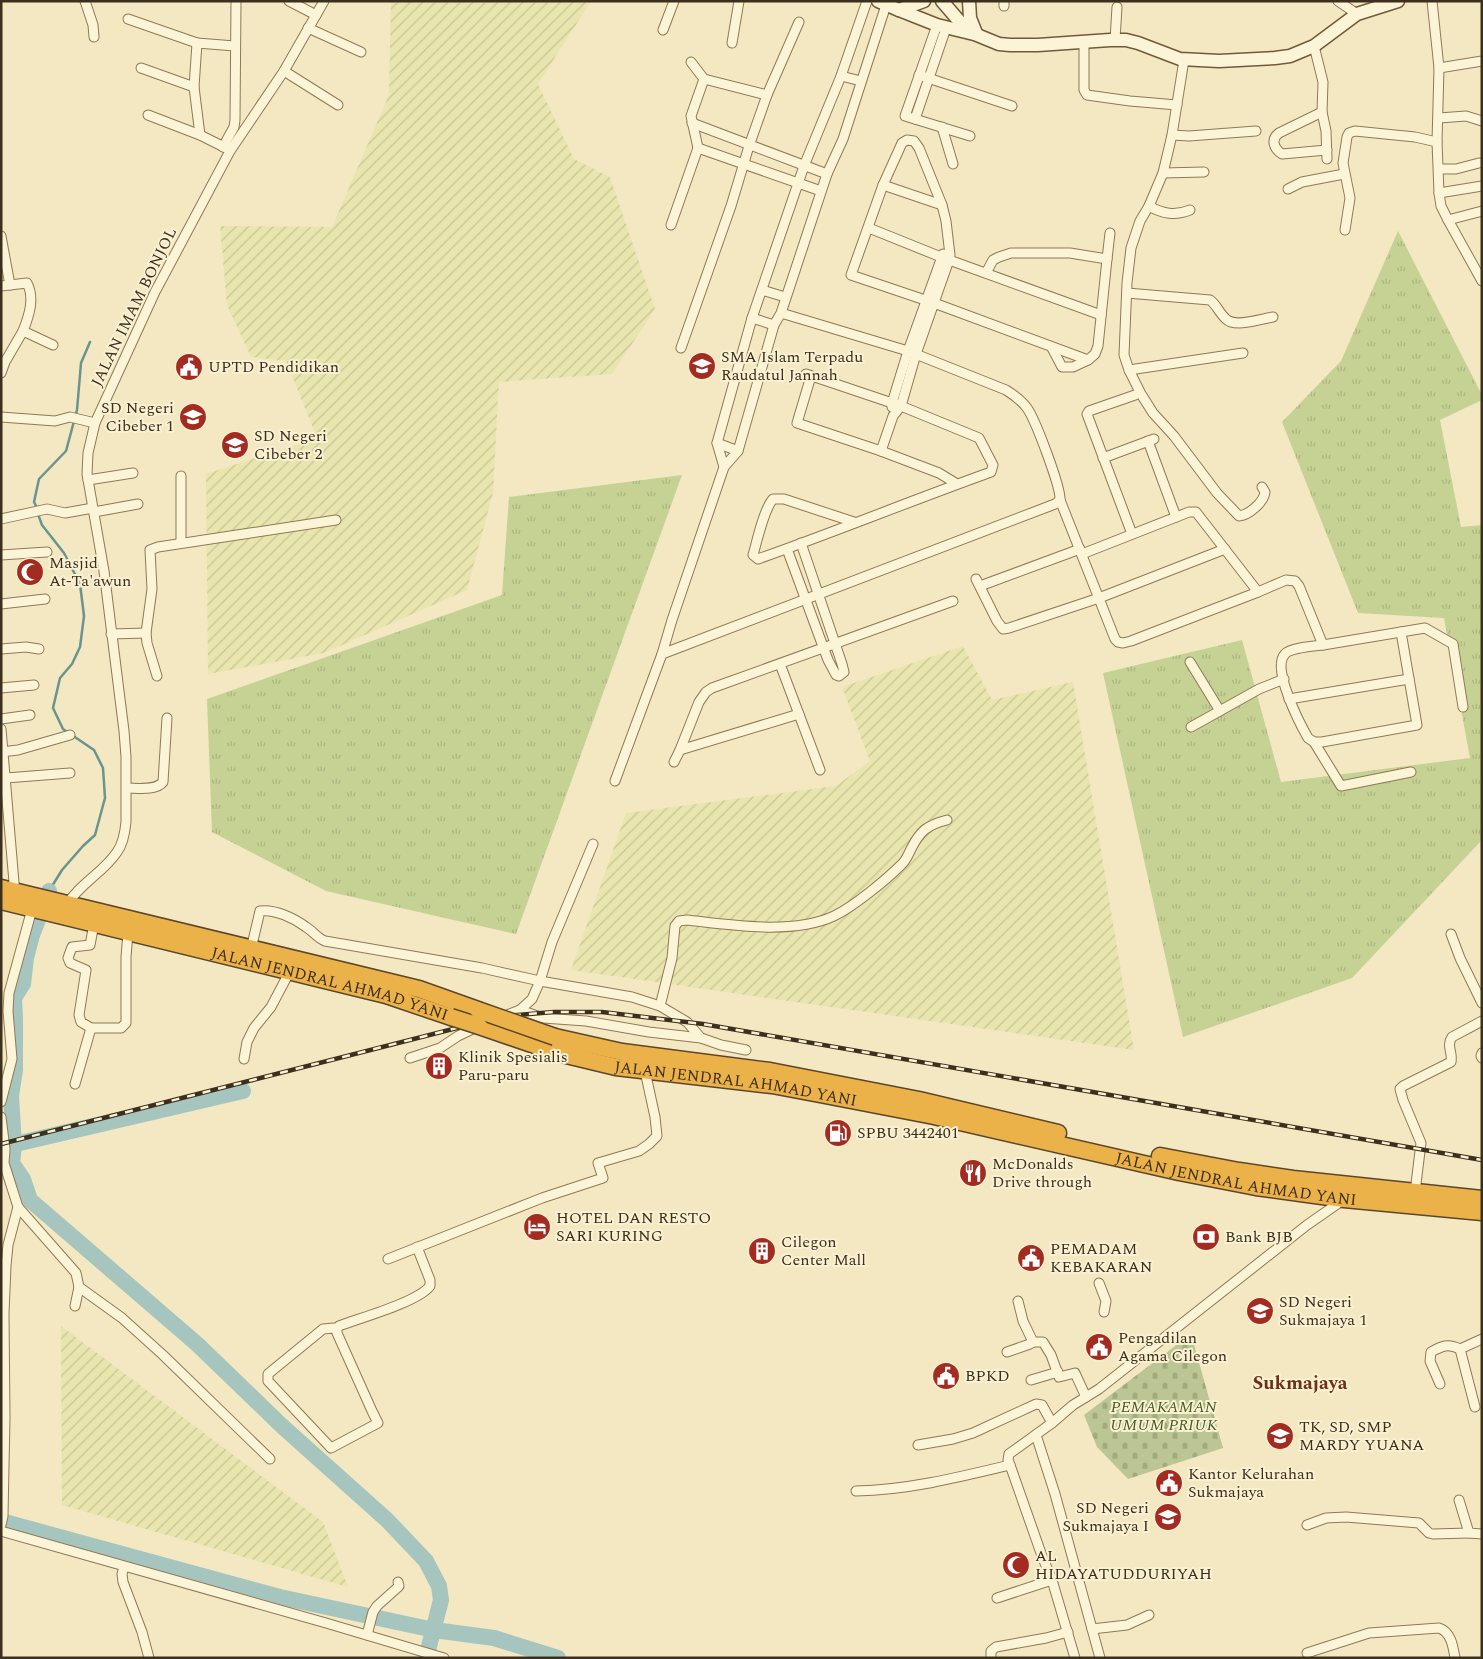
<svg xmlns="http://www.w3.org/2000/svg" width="1483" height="1659" viewBox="0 0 1483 1659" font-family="Spectral,serif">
  <defs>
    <pattern id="farmland-furrows" width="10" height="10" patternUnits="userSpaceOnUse" patternTransform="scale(1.25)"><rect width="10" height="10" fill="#e9e5ae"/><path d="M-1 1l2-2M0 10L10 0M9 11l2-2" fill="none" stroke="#c9c595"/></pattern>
    <pattern id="grass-tufts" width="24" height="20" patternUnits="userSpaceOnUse" patternTransform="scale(1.25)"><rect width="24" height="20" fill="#c5d294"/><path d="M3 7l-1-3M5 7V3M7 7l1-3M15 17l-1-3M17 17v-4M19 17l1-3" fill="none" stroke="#aab57f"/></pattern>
    <pattern id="cemetery-stones" width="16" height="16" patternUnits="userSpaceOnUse" patternTransform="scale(1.25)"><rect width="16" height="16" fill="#bcc694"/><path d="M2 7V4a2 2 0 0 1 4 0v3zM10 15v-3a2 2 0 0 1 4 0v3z" fill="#a2aa7f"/></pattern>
  </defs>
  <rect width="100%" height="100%" fill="#f3e8c2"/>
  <g fill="url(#farmland-furrows)">
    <polygon points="391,1 591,1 538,84 574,159 610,177 655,309 612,374 499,382 493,493 467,590 324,653 208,674 206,474 317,438 286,361 251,357 227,305 220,226 332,227 389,95"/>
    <polygon points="963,646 992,700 1073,682 1134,1050 571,970 626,813 836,786 870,761 842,687"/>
    <polygon points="61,1326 323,1522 348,1587 62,1505"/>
  </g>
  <g fill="url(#grass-tufts)">
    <polygon points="1398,231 1482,395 1482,400 1440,420 1461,527 1482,525 1482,840 1352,978 1183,1037 1103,673 1242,640 1281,782 1470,758 1444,618 1358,613 1282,422 1341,361"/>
    <polygon points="682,475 516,934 326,891 212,832 207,699 502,595 509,497"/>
  </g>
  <polygon fill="url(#cemetery-stones)" points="1191,1334 1223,1448 1128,1479 1097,1447 1084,1415"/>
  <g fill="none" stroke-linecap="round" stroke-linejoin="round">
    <g stroke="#6a948e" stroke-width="2.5">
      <polyline points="37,508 34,502 39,479 66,451 77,410 81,363 90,342"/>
      <polyline points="38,514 42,525 64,553 80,584 84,616 80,647 72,664 60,678 53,708 63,729 94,750 103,768 105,798 95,835 83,846 62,870 49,891"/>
    </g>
    <g stroke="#a5c5be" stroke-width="16">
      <polyline points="49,891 32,935 26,958 23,984 14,998 15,1019 15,1070 11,1096 14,1145 12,1163 23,1179 30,1200 197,1344 282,1426 387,1520 426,1561 439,1586 441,1600 426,1658"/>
      <polyline points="7,1146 243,1091"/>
      <polyline points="1,1521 280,1597 434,1630 494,1638 558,1658"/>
    </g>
    <g stroke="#8f7957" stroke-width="11">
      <g id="street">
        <polyline points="85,1 93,25 94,37"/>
        <polyline points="289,1 316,15"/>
        <polyline points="1004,1 1004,6"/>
        <polyline points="1338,1 1357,14"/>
        <polyline points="1432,1 1439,68 1437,142 1439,193 1441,206 1448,220 1482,281"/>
        <polyline points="128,19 197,43"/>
        <polyline points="937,25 905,116 970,136"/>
        <polyline points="308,28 361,52"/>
        <polyline points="663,30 674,1"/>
        <polyline points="1115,40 1117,7"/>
        <polyline points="1084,42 1084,90 1087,95 1130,101 1177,105"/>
        <polyline points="732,43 739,1"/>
        <polyline points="1314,46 1323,82 1322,112 1326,131 1327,159"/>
        <path d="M1184,60L1172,135L1163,173L1149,206L1140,221L1131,248L1127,283L1124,355L1129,370L1141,394L1153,413L1174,436L1217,493L1239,516C1249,515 1264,502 1265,492L1262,487"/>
        <polyline points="141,68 194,87"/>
        <polyline points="1439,68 1482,61"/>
        <polyline points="284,71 338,105"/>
        <polyline points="919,75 1012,106"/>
        <polyline points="841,76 861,81"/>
        <polyline points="704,79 767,95"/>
        <path d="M1322,112L1279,133C1271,139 1273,148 1282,154L1327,150"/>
        <polyline points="148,115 200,135 228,149"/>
        <polyline points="1439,118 1466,116 1482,121"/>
        <polyline points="915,119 946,28"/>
        <polyline points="692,123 827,174"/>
        <polyline points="942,127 953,164"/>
        <polyline points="200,135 194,87 197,43 235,46"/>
        <polyline points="1172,135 1189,136 1256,131"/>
        <polyline points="223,147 234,127 235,120 236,1"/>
        <polyline points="698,148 821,191"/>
        <polyline points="1439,169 1456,169 1479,163"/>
        <polyline points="1163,173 1204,172"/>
        <polyline points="883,185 942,205"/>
        <polyline points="1288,189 1302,182 1344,174"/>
        <polyline points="1439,193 1482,186"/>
        <path d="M1149,206C1163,214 1175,216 1190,210"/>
        <polyline points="1448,220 1482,211"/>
        <polyline points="671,225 698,148 691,116 704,79 691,62"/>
        <polyline points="869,228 941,257 1101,315"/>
        <polyline points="1345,230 1350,198 1343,163 1347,137 1349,133 1355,131 1415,137 1437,142"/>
        <polyline points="1,236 10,285"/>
        <polyline points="1107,259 1110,233"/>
        <path d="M1,286L27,283C35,298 29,316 23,331"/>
        <polyline points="762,290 785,297"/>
        <path d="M1127,293L1210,300C1217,305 1219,313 1226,319C1235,328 1261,319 1273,317"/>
        <path d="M781,313L908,351L1006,390C1014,395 1021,400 1027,408C1035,419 1061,487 1060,500L1055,504L662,654L672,620L724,467L738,451L774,325L781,313L827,174L843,139L886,5"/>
        <polyline points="752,318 774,325"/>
        <polyline points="681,348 731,206 749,146 767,95 799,22"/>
        <polyline points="1052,348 1062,367 1073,367 1088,360"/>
        <polyline points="1129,370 1243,353"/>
        <polyline points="1,373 5,362 23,331 53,345"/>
        <path d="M806,374L901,406L979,438L993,465L991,472C913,500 837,531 758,559L753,555C757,541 764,509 773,499H784L854,522"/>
        <polyline points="811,376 797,423 881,451 939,473 957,484"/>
        <polyline points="892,407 892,403 908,351 943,254"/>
        <polyline points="1,417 55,421 70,417 95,423"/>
        <polyline points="1148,441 1176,517"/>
        <polyline points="717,443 738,451"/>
        <polyline points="881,451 893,416 901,406 916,354 949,260 950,255 946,221 942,205 919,148 914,141 907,140 902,143 883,185 851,275 934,303 1088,360 1095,354 1098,346 1107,259 1070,253 1011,253 999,257 993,260 986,273"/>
        <polyline points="1103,458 1154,439"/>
        <polyline points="724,467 717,443 752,318 804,166 841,76 867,1"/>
        <polyline points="88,480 133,473"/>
        <polyline points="1060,500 1115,639 1118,642 1123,643 1131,641 1258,592 1286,580 1295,581 1299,586 1323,645 1425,628 1453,644 1463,707"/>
        <polyline points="94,512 138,504"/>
        <polyline points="1,519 47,509 65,513 93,508"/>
        <polyline points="1132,534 1087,414 1089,411 1135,395"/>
        <polyline points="181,543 181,476"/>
        <polyline points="787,549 828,660 836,675 839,676 844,672 842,664 801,543"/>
        <polyline points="1082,554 1189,512 1196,512 1258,592"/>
        <polyline points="1,555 47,552"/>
        <polyline points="976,579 997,621 1003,629 1009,628 1099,598 1225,549"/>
        <polyline points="980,586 1080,549"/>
        <polyline points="1,604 45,599"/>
        <polyline points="111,634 146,633"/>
        <path d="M1323,645C1314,646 1290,648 1285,654C1271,668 1300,724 1308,738L1314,742H1322L1417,725L1401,632"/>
        <polyline points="1,649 26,647 39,649"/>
        <polyline points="1190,662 1220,711"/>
        <polyline points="780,664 820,770"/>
        <polyline points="157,676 147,643 146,633 152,589 150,550 158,547 336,520"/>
        <polyline points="1,688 34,685"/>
        <polyline points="1289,699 1409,679"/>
        <polyline points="1,719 30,715"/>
        <polyline points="1191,727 1259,689 1284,679"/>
        <polyline points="1,729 15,894"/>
        <polyline points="1314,742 1341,786 1411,772"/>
        <polyline points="680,750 799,714"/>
        <polyline points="1,752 18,750 70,735"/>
        <polyline points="674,762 680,750 699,702 706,692 712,688 953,601"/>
        <polyline points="6,778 70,773"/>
        <polyline points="615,781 662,654"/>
        <path d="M127,788C137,788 156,791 163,782L167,718"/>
        <path d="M66,906C79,884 103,873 117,852C123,844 125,832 126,822V757L124,731L104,571L87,474L88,453L95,423L155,292L230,151L284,71L324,1"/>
        <polyline points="1451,934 1460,958 1482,1003"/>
        <path d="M251,949L260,911C275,909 294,918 306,927C313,931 317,938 325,941L482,968L540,981L632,997L660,1006L687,1022L701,1038"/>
        <path d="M660,1006L672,958L675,926L679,921L687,920C731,925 793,935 834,916C853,907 886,880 901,865C906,861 908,855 911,849C920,831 927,825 947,820"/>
        <polyline points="520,1010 543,1018 586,1021 649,1032 701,1038 721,1045 746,1050"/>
        <polyline points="502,1017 520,1010 532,999 540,981 552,942 593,844"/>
        <polyline points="91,1028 81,1022 79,1015 86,970 70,963 68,958 72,947 90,945 94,924"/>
        <polyline points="1482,1053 1481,1056 1482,1058"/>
        <polyline points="410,1058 440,1048 458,1036 479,1026"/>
        <polyline points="244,1059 247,1042 254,1028 271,1007 290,971"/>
        <polyline points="75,1084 91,1028 121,1028 126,1023 126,957 128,933"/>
        <polyline points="1,1102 12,1059 8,1011 9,993 32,909"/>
        <polyline points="1,1117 5,1149 4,1163 18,1207 8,1245 6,1266 4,1313 5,1418 3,1516 1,1525"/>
        <path d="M1415,1192L1421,1143L1403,1100L1400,1089L1403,1086L1451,1062C1453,1052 1446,1046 1452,1037L1482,1021"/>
        <polyline points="18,1207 76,1273 79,1287 75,1306"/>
        <polyline points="388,1259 542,1198 603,1178 598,1163 639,1151 649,1144 657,1136 655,1117 645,1071"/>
        <polyline points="1099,1283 1106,1301 1104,1312"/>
        <polyline points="79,1287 122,1318 163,1355 270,1459"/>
        <polyline points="1018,1301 1023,1321 1033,1342 1043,1342 1051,1355 1059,1377 1075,1373 1086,1397"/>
        <path d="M337,1329L334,1328L323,1329L268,1374V1381L331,1448L378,1423L372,1411L337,1333V1329L339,1326C360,1318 418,1302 430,1286V1280L417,1247"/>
        <polyline points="1007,1352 1030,1344 1033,1342"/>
        <polyline points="1031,1380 1058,1372"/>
        <path d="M1440,1384L1430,1361L1431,1352C1442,1346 1448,1343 1460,1349"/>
        <polyline points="1475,1407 1460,1349 1482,1339"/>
        <polyline points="1036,1435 1055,1494 1100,1658"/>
        <polyline points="918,1445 953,1439 973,1433 1036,1404 1042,1405 1052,1423"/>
        <path d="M856,1491C908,1490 960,1477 1010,1465"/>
        <polyline points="1459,1500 1469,1533 1482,1534"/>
        <polyline points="1307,1525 1326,1518 1346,1517 1419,1523 1429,1533 1433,1534 1469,1533"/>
        <polyline points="1,1531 326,1623 444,1658"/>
        <polyline points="124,1567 122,1574 123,1582 142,1632 149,1658"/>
        <polyline points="997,1598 1052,1580"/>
        <polyline points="1092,1629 1127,1625 1149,1615"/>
        <polyline points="367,1635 373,1612 377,1606 397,1588 399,1586 398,1582"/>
        <path d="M1307,1653L1369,1633L1439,1628C1451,1632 1453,1646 1455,1658"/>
        <polyline points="991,1658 991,1651 996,1647 1046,1638 1068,1632"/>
        <polyline points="1075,1658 1052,1580 1042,1556 1010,1465 1008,1460 1009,1454 1052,1423 1073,1405 1099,1389 1307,1225 1343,1200"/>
      </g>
    </g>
    <g stroke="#715a3a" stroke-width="15">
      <g id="secondary">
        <polyline points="878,1 899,10 924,1"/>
        <polyline points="942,1 960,22 977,35 999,44 1010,45 1038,45 1110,40 1126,40 1138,43 1180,59 1219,61 1275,58 1290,56 1314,46 1357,14 1398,1"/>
        <polyline points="969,1 970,18 976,33"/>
        <polyline points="899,10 937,25 974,34"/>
      </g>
    </g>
    <g stroke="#5c462b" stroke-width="19">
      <g id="highway">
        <polyline points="1,888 419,989 478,1010"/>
        <path id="s1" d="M1,901L386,995L451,1017"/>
        <path id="s2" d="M479,1026L558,1053L616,1067L772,1085L825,1095L934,1116L1179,1172L1256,1187L1344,1199L1482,1212"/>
        <polyline points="555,1037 622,1052 770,1071 919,1100 1058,1133"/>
        <polyline points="1160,1156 1239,1171 1293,1179 1482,1199"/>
      </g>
    </g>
    <use href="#street" stroke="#fcf4d6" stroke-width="9"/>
    <use href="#secondary" stroke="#fcf4d6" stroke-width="12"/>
    <use href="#highway" stroke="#ebb24a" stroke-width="16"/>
    <g stroke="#3d2f1d" stroke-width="4.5">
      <polyline id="rail" points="1,1144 504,1016 554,1012 602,1012 703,1024 1482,1160"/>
    </g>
    <use href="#rail" stroke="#f9f1d2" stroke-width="2.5" stroke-dasharray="8" stroke-linecap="butt"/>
    <g stroke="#5c462b" stroke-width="19" stroke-linecap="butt">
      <g id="highway-bridge">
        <polyline points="478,1010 555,1037"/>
        <polyline points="451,1017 479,1026"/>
      </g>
    </g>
    <use href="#highway-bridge" stroke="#ebb24a" stroke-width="16"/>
  </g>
  <defs>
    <g id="school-disc" transform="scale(1.4375)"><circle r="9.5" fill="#a42b20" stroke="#f9f1d2"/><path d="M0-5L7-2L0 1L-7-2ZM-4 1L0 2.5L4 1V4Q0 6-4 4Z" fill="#fff"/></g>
    <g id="civic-disc" transform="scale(1.4375)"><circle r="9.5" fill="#a42b20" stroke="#f9f1d2"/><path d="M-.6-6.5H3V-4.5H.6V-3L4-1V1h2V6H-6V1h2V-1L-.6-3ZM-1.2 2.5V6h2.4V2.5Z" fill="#fff"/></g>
    <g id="mosque-disc" transform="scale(1.4375)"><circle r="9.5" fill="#a42b20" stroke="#f9f1d2"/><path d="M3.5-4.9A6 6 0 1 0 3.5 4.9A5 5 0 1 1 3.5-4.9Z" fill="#fff"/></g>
    <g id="building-disc" transform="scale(1.4375)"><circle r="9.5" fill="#a42b20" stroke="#f9f1d2"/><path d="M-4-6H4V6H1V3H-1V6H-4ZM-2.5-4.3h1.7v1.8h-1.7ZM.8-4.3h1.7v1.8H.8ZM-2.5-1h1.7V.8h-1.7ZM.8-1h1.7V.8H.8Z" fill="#fff"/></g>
    <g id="fuel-disc" transform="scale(1.4375)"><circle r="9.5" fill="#a42b20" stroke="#f9f1d2"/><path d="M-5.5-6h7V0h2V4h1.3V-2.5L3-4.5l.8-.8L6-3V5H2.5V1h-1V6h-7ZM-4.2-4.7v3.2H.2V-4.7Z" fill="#fff"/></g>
    <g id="restaurant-disc" transform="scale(1.4375)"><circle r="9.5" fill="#a42b20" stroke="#f9f1d2"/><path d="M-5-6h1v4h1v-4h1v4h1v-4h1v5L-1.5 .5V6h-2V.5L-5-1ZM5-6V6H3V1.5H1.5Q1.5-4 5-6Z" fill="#fff"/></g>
    <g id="hotel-disc" transform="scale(1.4375)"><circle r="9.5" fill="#a42b20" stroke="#f9f1d2"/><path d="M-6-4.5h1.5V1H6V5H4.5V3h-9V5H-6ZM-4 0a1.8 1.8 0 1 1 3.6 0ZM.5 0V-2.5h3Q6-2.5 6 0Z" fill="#fff"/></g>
    <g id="bank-disc" transform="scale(1.4375)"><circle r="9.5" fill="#a42b20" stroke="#f9f1d2"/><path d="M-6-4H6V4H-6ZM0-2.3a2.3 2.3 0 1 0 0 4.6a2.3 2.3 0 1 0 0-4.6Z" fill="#fff"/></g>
  </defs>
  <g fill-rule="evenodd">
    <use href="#school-disc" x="702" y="366"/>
    <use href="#civic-disc" x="189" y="367"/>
    <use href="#school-disc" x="193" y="417"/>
    <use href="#school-disc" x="235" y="445"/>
    <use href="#mosque-disc" x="30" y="572"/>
    <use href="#building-disc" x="439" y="1066"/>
    <use href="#fuel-disc" x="838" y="1133"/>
    <use href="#restaurant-disc" x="973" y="1173"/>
    <use href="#hotel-disc" x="537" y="1227"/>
    <use href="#bank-disc" x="1206" y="1237"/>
    <use href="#building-disc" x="762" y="1251"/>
    <use href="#civic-disc" x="1031" y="1258"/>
    <use href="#school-disc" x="1260" y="1311"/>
    <use href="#civic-disc" x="1099" y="1347"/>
    <use href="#civic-disc" x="946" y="1376"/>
    <use href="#school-disc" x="1280" y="1436"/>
    <use href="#civic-disc" x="1169" y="1483"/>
    <use href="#school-disc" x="1168" y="1517"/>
    <use href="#mosque-disc" x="1016" y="1565"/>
  </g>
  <g text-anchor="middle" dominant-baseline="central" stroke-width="4" stroke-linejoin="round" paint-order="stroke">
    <g font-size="16" fill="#3d2f1d" stroke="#f9f1d2">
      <text transform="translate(134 307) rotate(-64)">JALAN IMAM BONJOL</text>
      <text stroke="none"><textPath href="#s1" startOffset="339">JALAN JENDRAL AHMAD YANI</textPath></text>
      <text stroke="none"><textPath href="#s2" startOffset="264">JALAN JENDRAL AHMAD YANI</textPath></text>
      <text stroke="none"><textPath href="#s2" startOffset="774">JALAN JENDRAL AHMAD YANI</textPath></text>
    </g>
    <g font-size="16" fill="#3d2f1d" stroke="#f9f1d2" text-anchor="start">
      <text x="721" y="357">SMA Islam Terpadu<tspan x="721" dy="18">Raudatul Jannah</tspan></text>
      <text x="208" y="367">UPTD Pendidikan</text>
      <text x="174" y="408" text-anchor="end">SD Negeri<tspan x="174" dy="18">Cibeber 1</tspan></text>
      <text x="254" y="436">SD Negeri<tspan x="254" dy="18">Cibeber 2</tspan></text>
      <text x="49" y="563">Masjid<tspan x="49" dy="18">At-Ta'awun</tspan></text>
      <text x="458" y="1057">Klinik Spesialis<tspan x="458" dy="18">Paru-paru</tspan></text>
      <text x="857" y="1133">SPBU 3442401</text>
      <text x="992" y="1164">McDonalds<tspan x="992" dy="18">Drive through</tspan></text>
      <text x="556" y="1218">HOTEL DAN RESTO<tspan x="556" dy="18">SARI KURING</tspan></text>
      <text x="1225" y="1237">Bank BJB</text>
      <text x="781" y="1242">Cilegon<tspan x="781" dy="18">Center Mall</tspan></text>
      <text x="1050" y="1249">PEMADAM<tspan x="1050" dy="18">KEBAKARAN</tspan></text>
      <text x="1279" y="1302">SD Negeri<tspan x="1279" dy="18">Sukmajaya 1</tspan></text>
      <text x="1118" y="1338">Pengadilan<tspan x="1118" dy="18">Agama Cilegon</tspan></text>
      <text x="965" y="1376">BPKD</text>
      <text x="1299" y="1427">TK, SD, SMP<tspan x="1299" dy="18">MARDY YUANA</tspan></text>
      <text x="1188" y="1474">Kantor Kelurahan<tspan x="1188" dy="18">Sukmajaya</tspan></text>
      <text x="1149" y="1508" text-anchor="end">SD Negeri<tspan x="1149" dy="18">Sukmajaya I</tspan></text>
      <text x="1035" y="1556">AL<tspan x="1035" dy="18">HIDAYATUDDURIYAH</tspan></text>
    </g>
    <g font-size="16" font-style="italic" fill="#485c21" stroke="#f9f1d2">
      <text x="1164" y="1407">PEMAKAMAN<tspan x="1164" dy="18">UMUM PRIUK</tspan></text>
    </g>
    <g font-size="19" font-weight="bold" fill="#6e3117" stroke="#f9f1d2">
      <text x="1300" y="1383">Sukmajaya</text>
    </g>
  </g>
  <rect width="1483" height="1659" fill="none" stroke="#3d2f1d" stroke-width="5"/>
</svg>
